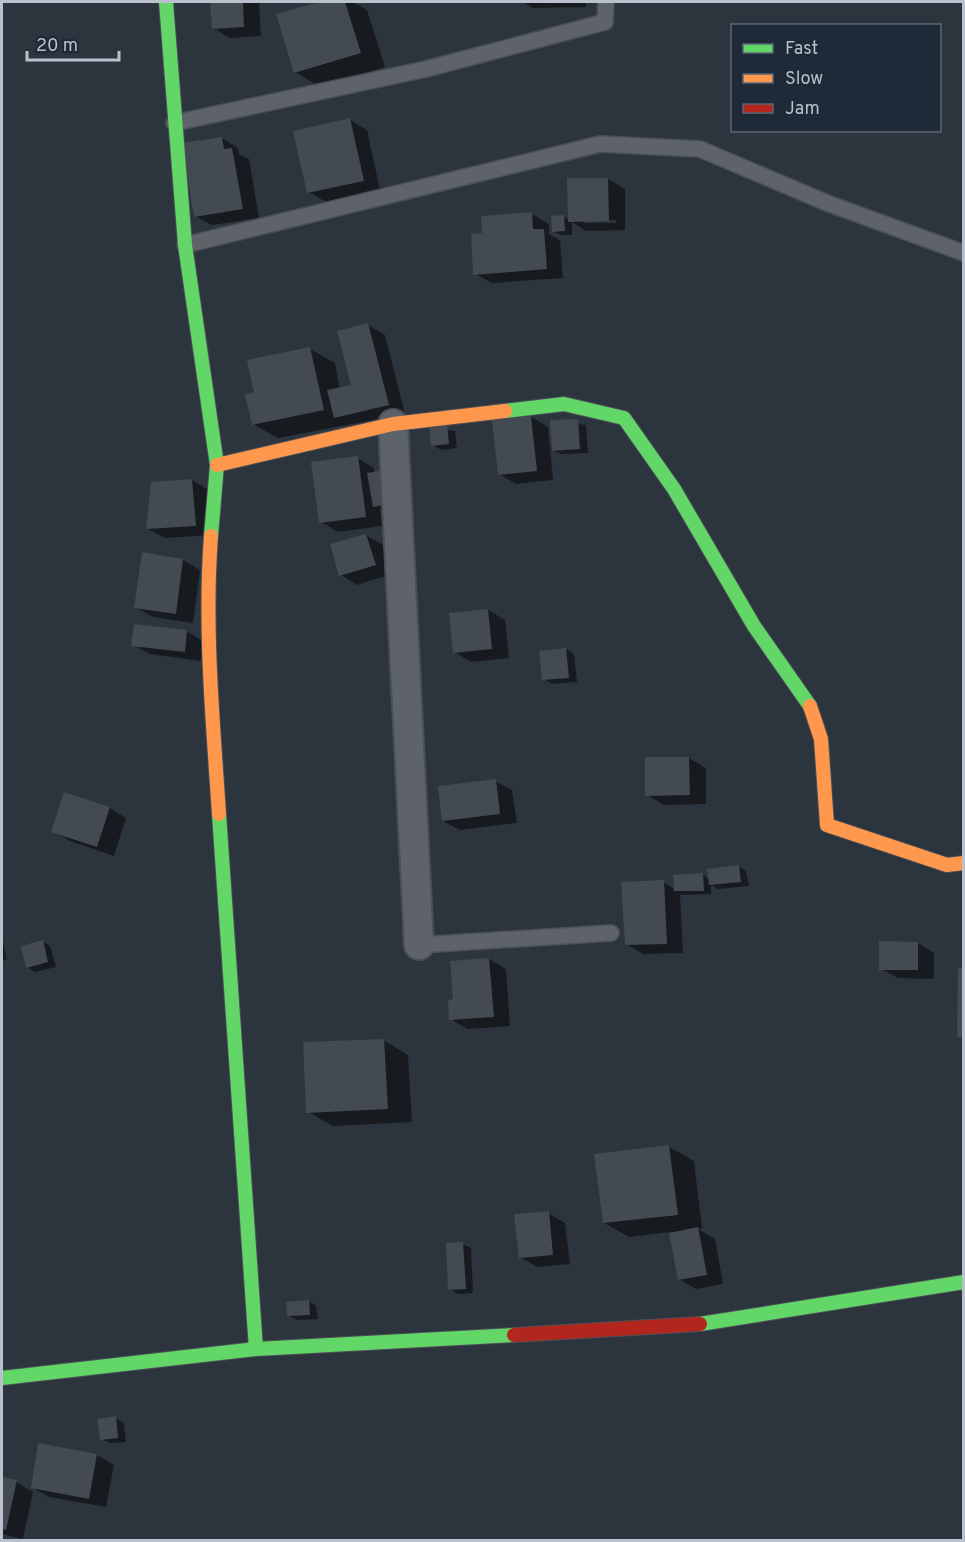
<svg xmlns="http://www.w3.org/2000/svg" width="965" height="1542" viewBox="0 0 965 1542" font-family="Overpass,sans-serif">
  <rect width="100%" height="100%" fill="#2c343d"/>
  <g fill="#0007" fill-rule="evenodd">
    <polygon points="211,2 259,3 261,36 230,38 213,28"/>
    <polygon points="324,2 352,2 367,10 385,67 320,87 295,72 278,15"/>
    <polygon points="522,2 586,2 586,7 533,8"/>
    <polygon points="350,120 367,130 380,190 326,202 309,192"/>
    <polygon points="222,138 238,148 239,154 249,159 259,218 212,225 195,216"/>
    <path d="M608,179L625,189V230L586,231L572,222V235H561L553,231L564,217L569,220ZM584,220H616V223H584Z"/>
    <polygon points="532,214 549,224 549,234 560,240 563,278 492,283 475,274 484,235"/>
    <polygon points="368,325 385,335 405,414 278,438 253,424 256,394 310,349 335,363 340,389 352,386"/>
    <polygon points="531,417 548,427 553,480 516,484 499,474"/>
    <polygon points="552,421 586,425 588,453 561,454 553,450"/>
    <polygon points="431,429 455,431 457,448 441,450 433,445"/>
    <polygon points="357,458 374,468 375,473 398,508 383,511 380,509 382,526 338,532 321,522"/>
    <polygon points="192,480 209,490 212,535 165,538 148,529"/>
    <polygon points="366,535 383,545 392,574 357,585 341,575"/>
    <polygon points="143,554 183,560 200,570 193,623 153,617 136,607"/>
    <polygon points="488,610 505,620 509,658 471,662 454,652"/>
    <polygon points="186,631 203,641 201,661 150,654 133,645"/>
    <polygon points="566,649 574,654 577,682 552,684 544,679"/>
    <polygon points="689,758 706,768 706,804 664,805 647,795"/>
    <polygon points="495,781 512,790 517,823 460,830 443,821"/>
    <polygon points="110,808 126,818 114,856 70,841 53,831"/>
    <polygon points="738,866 746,871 749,886 718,889 711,885 711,894 683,895 680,894 683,953 643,954 626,944 663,882 675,889 703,875 709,879"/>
    <polygon points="2,937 7,959 2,961"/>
    <polygon points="42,941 50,946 56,967 35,972 27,967"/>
    <polygon points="918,943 934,953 934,979 898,978 881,969"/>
    <polygon points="489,959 506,969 510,1026 467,1029 451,1019 454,1001 451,962"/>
    <polygon points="383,1040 408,1055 412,1122 333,1126 308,1112"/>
    <polygon points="669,1147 694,1161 702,1228 698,1229 715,1239 723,1284 696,1289 679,1279 671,1232 629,1237 604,1223"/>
    <polygon points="548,1213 565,1223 570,1264 537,1267 520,1257"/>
    <polygon points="463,1244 471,1248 473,1293 458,1294 450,1289"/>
    <polygon points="308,1301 316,1306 318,1319 297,1320 289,1316"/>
    <polygon points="116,1418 124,1423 126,1442 110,1443 102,1439"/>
    <polygon points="40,1445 97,1455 114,1465 106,1507 49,1497 32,1487"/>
    <polygon points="2,1479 16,1482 33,1492 23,1539 2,1534"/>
  </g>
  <g fill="#434a51">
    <polygon points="210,2 243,2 244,27 212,29"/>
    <polygon points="319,2 345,2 361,53 294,73 276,14"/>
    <polygon points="350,118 364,181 307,193 293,131"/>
    <polygon points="222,137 224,149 232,148 243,209 194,217 182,143"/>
    <polygon points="567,178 608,178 609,221 568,222"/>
    <polygon points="532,212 533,229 544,229 547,269 473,275 471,234 482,233 481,216"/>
    <polygon points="564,215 565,231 552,232 551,216"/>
    <polygon points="368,323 389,405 334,418 327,390 351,385 337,331"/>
    <polygon points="310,347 324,410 252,425 245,394 254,393 247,360"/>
    <polygon points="531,416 537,471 498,475 492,420"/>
    <polygon points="578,419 580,449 552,451 550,420"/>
    <polygon points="447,425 449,444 431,446 429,427"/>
    <polygon points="358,456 366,517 319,523 311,462"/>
    <polygon points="384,470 391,504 373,507 367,473"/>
    <polygon points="192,479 196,526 146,529 151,482"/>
    <polygon points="366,534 376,565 339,576 330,544"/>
    <polygon points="142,552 183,559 176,614 134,608"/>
    <polygon points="488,609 492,649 453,653 449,613"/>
    <polygon points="134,624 187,630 185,652 131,646"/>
    <polygon points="566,648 569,678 542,680 539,651"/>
    <polygon points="645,757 689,757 690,795 645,796"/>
    <polygon points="496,779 500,814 442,821 438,786"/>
    <polygon points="64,792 110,807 97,847 51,832"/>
    <polygon points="739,865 741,882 709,885 707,869"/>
    <polygon points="703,873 704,891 674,891 673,875"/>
    <polygon points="664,880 667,944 625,945 621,882"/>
    <polygon points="43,940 48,962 26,968 21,946"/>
    <polygon points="879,941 918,942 918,970 879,970"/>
    <polygon points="489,958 494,1017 449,1020 448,1000 453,999 450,961"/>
    <polygon points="958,968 964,968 964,1037 957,1037"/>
    <polygon points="384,1039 388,1109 306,1113 303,1042"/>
    <polygon points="669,1145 678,1215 603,1223 594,1154"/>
    <polygon points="549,1211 553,1255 519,1258 514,1214"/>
    <polygon points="698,1227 707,1275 678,1280 669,1233"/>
    <polygon points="463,1242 466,1289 448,1290 446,1243"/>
    <polygon points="309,1300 310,1315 287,1316 286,1302"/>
    <polygon points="116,1416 118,1438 100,1440 97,1419"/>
    <polygon points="38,1443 97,1454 89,1499 31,1488"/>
    <polygon points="2,1477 17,1480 6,1530 2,1529"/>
  </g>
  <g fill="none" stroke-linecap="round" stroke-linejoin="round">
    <g stroke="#4b5057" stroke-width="18">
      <g id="lane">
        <polyline points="174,123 426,69 605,22 606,2"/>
        <polyline points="185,245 600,144 700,149 827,203 964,253"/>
        <polyline points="419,945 611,933"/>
      </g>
    </g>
    <g stroke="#4b5057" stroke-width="32">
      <polyline id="street" points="393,424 419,945"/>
    </g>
    <g stroke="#4b5057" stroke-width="16">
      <g id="fast">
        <polyline points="166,2 185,245 217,465 211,536"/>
        <polyline points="505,411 564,404 624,418 674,489 754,626 810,706"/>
        <polyline points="219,814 256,1349"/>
        <polyline points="700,1324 964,1282"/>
        <polyline points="2,1378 256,1349 514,1335"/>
      </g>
    </g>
    <g stroke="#4b5057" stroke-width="16">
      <g id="slow">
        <polyline points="217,465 393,424 505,411"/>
        <path d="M211,536C204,628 213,722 219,814"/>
        <polyline points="810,706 821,739 827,825 947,865 964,863"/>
      </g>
    </g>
    <g stroke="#4b5057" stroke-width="16">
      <polyline id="jam" points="514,1335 700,1324"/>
    </g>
    <use href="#lane" stroke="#5e636a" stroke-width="15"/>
    <use href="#street" stroke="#5e636a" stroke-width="28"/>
    <use href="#fast" stroke="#63d668" stroke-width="14"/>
    <use href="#slow" stroke="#ff974d" stroke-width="14"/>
    <use href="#jam" stroke="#b3261e" stroke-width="14"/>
  </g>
  <rect width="965" height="1542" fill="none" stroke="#b8c1cc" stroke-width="6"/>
  <rect x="731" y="24" width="210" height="108" fill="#1f2a38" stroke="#5c6673" stroke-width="1.5"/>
  <rect x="743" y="44" width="30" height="9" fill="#63d668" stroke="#5c6673" stroke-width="1.5"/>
  <text x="785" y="54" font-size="18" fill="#b8c1cc">Fast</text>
  <rect x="743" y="74" width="30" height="9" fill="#ff974d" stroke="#5c6673" stroke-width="1.5"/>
  <text x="785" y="84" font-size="18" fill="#b8c1cc">Slow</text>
  <rect x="743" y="104" width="30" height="9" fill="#b3261e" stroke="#5c6673" stroke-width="1.5"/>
  <text x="785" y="114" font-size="18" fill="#b8c1cc">Jam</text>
  <path d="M27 51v9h92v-9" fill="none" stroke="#b8c1cc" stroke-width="3"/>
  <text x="36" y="51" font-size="18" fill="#b8c1cc" stroke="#1f2a38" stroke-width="4.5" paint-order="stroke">20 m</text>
</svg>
